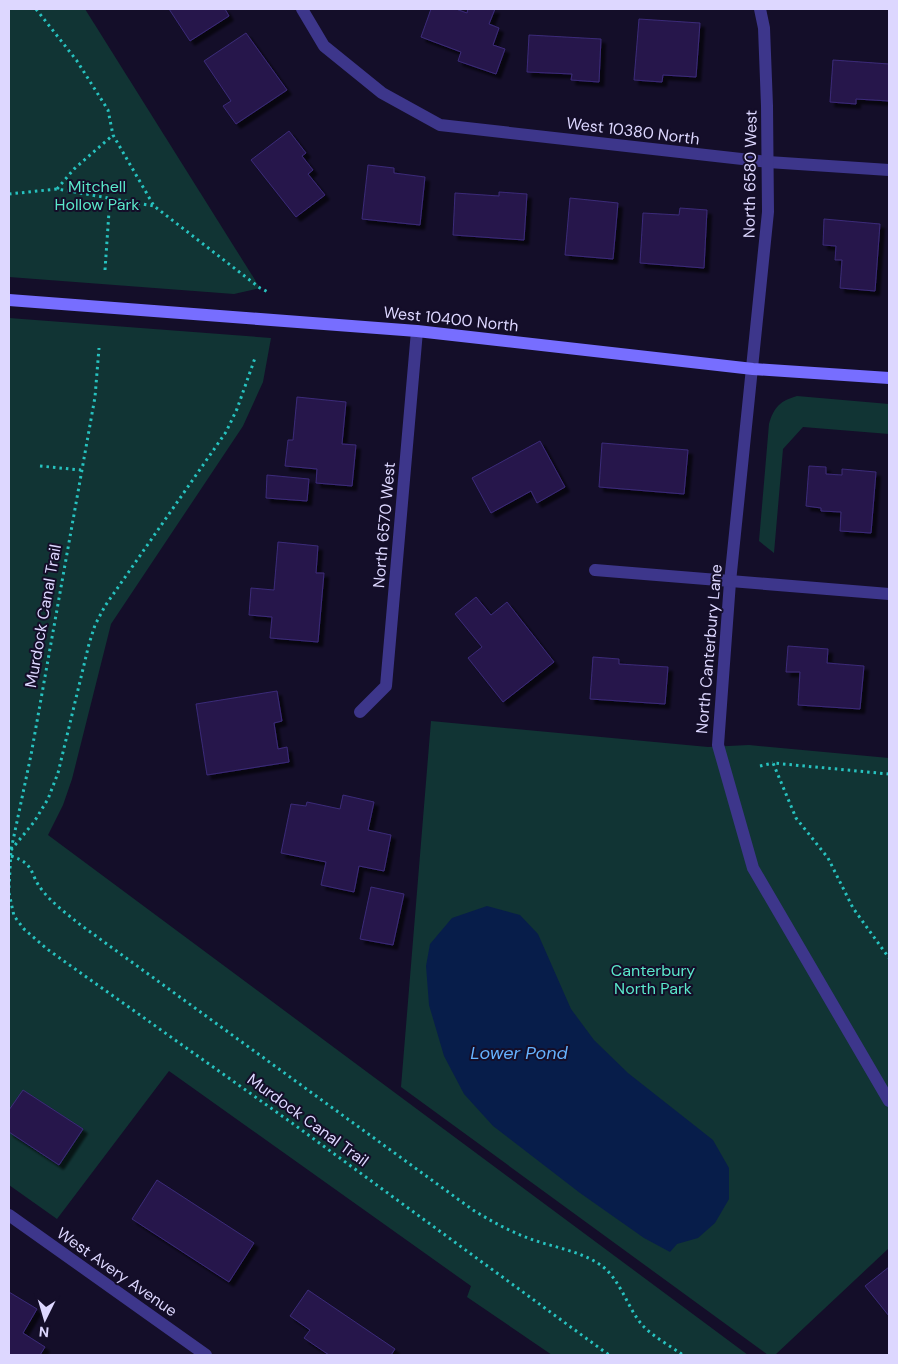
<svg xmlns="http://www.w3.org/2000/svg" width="898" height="1364" viewBox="0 0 898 1364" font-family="'DM Sans',sans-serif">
  <defs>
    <filter id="shadow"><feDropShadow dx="4.5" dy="4.5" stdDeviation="1" flood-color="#0009"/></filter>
  </defs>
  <rect width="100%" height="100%" fill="#140e29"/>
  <g fill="#113434">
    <polygon points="9,9 85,9 260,288 234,294 9,277"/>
    <polygon points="9,318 271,338 263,382 243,426 111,624 72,779 63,805 48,835 748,1355 552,1355 467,1297 471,1286 169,1071 57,1219 9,1185"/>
    <path d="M797,396L889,404V434L803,427L783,449L774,553L759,541L769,424C774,407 780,401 797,396Z"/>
    <polygon points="431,721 708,747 749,745 889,758 889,1248 775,1355 768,1355 401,1087"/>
  </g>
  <polygon fill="#071d4a" points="487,906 520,915 538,934 571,1009 594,1040 628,1073 713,1140 729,1168 729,1199 715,1223 698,1238 677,1244 670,1252 644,1238 580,1193 493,1126 464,1094 444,1056 429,1005 426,966 430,944 452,918"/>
  <g fill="#25194b" stroke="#3c2a79" filter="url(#shadow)">
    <polygon points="169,9 225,9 229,16 190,41"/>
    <polygon points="431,9 456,9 467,13 468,9 495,9 489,24 499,28 493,45 505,49 496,74 458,61 461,52 421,37"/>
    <polygon points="639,19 700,23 696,77 663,75 662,82 634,80"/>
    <polygon points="246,33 287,90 236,124 223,106 231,101 204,61"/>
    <polygon points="529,35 601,39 599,82 571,80 572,74 527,72"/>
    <polygon points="833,60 889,64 889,101 856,99 856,104 830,102"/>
    <polygon points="289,131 306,153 302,156 313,170 308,174 325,195 296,217 251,160"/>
    <polygon points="368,165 394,168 394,173 425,177 420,225 362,219"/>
    <polygon points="499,192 527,194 524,240 453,235 455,193 499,196"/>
    <polygon points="570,198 618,203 613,259 565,255"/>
    <polygon points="680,208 707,210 704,268 640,263 643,213 679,215"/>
    <polygon points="824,219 880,224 875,291 840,288 842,260 835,260 836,246 823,245"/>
    <polygon points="297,397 346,402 342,444 356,445 352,486 316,483 317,469 285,466 288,440 293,440"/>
    <polygon points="540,441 565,487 537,503 531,491 491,513 472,478"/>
    <polygon points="602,443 688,450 684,494 599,487"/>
    <polygon points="809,466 826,467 826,474 842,475 842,469 876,472 871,533 840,531 841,512 821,511 821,508 806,506"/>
    <polygon points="267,475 309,479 307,501 266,498"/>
    <polygon points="278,542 318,546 316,573 324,573 318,642 270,638 272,617 249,615 251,588 274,590"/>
    <polygon points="476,597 491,615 507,602 554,662 503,702 468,658 482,647 455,614"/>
    <polygon points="788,646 828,649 827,663 864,666 860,709 798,705 800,672 786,672"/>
    <polygon points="593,657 619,659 619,664 668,667 665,704 590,699"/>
    <polygon points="277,691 282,721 274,723 278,749 287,747 289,762 207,775 196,704"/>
    <polygon points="343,795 374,802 368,830 391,835 384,871 359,866 354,892 321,885 326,862 281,853 291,804 306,806 307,802 340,809"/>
    <polygon points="371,887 404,894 393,945 360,939"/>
    <polygon points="23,1090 83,1129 59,1165 9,1132 9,1110"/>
    <polygon points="157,1180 254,1243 229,1282 132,1219"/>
    <polygon points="889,1267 889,1316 865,1286"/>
    <polygon points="308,1290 395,1349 391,1355 329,1355 304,1338 310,1330 290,1316"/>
    <polygon points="9,1292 37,1309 23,1333 45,1347 40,1355 9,1355"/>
  </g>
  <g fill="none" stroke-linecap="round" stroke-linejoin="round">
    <g stroke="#27c2bf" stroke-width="3" stroke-dasharray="2.5 4" stroke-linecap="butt">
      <polyline points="36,9 77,61 108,110 113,135 154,206 260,288 270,293"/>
      <polyline points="57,189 74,169 113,135"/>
      <polyline points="9,194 57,189 154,206"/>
      <polyline points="105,270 110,197"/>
      <polyline points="40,466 81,470"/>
      <polyline points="760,766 773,763"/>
      <polyline points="889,774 773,763 796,818 828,858 853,908 889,958"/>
      <polyline points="11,850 34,822 48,799 58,773 89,644 95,625 105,606 226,432 237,409 255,358"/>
      <path d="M11,856C36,864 29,874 42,890C52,903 66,913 78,923L473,1210C491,1221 509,1231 528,1238C551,1247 578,1250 599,1264C620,1277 627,1308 643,1326C654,1337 670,1346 683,1355"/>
      <polyline points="9,888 11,850 31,755 95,397 99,348"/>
      <polyline points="9,893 14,916 24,929 47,949 292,1123 609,1355"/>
    </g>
    <g stroke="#3d368b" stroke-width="12">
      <polyline points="302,9 324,46 382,93 440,125 768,162 889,170"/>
      <polyline points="760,9 764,28 767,106 768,212 730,582 718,745 753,868 889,1101"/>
      <polyline points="595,570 889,594"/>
      <polyline points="360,712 386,686 417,331"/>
      <polyline points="9,1215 206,1355"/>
    </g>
    <polyline stroke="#776eff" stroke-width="12" points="9,300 417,331 753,369 889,378"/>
  </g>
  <g text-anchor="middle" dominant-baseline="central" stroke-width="4" stroke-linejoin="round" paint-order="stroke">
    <g font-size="16" fill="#ddd7ff" stroke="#140e29">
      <text transform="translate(633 131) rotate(7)">West 10380 North</text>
      <text transform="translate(750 174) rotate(-89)">North 6580 West</text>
      <text transform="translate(451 319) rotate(6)">West 10400 North</text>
      <text transform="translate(384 525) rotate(-85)">North 6570 West</text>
      <text transform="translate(43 616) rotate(-80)">Murdock Canal Trail</text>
      <text transform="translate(709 649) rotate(-85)">North Canterbury Lane</text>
      <text transform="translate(308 1120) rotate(36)">Murdock Canal Trail</text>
      <text transform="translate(117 1272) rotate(35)">West Avery Avenue</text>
    </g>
    <g font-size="16" fill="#5ae8ca" stroke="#140e29">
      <text x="97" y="186">Mitchell<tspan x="97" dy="18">Hollow Park</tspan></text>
      <text x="653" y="970">Canterbury<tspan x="653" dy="18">North Park</tspan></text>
    </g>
    <g font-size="18" font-style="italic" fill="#65b2ff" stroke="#140e29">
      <text x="519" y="1053">Lower Pond</text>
    </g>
  </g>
  <rect width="898" height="1364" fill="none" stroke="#ddd7ff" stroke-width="20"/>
  <g transform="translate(45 1319) rotate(185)" stroke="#140e29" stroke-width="4" paint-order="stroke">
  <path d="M0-4L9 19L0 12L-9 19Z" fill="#ddd7ff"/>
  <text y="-8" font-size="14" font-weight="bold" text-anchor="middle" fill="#ddd7ff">N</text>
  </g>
</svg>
